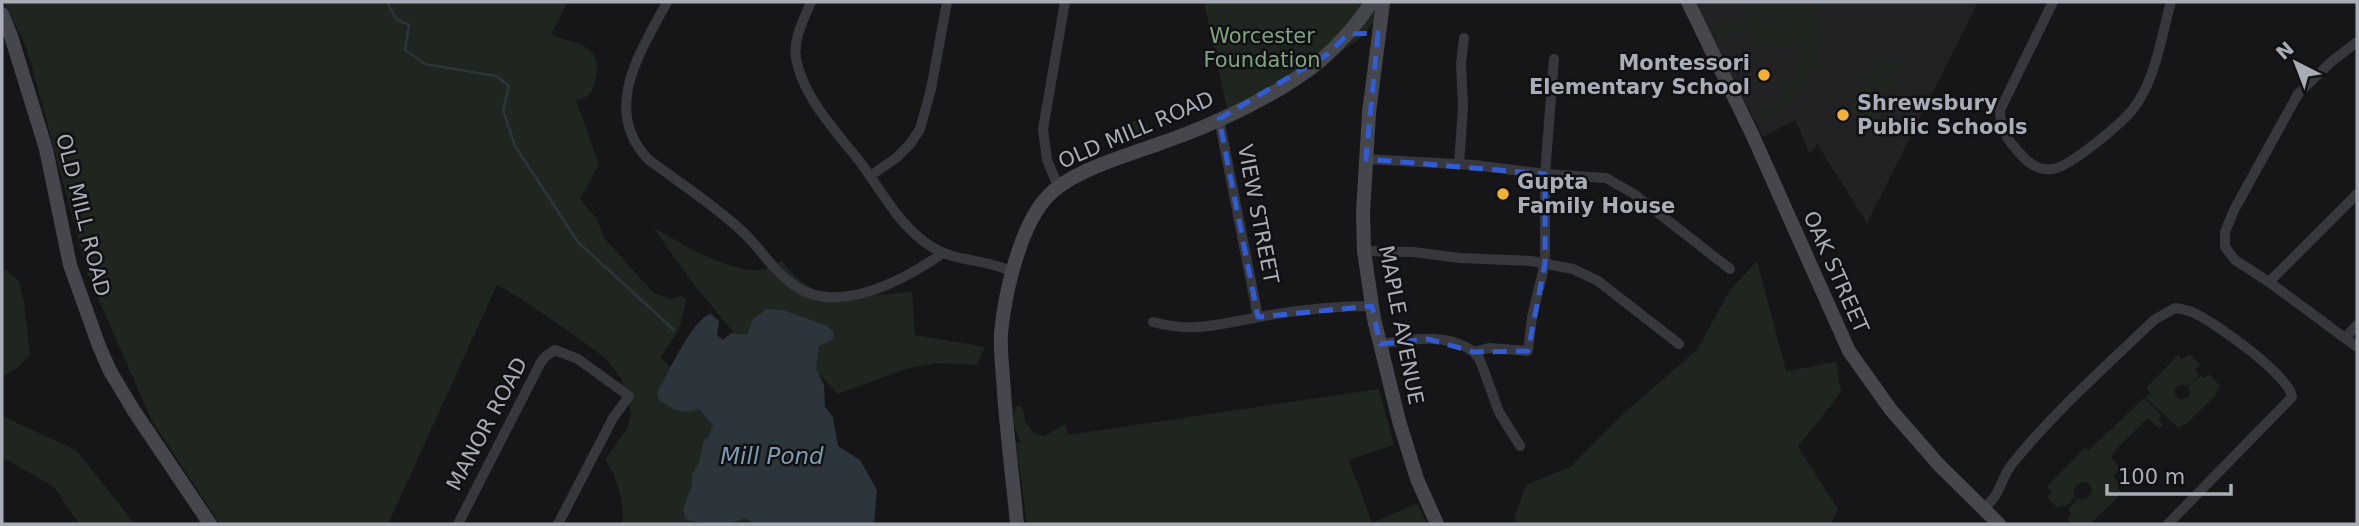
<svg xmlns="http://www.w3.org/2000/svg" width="2359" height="526" viewBox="0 0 2359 526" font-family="'DejaVu Sans',sans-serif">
  <rect width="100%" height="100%" fill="#161618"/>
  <polygon fill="#222225" points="1694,2 1978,2 1867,223 1817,144 1810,154 1795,120 1763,137"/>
  <g fill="#1e261f">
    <path d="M4,2H568L552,32L553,36C581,44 604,47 595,82C592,94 588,98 576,100L599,165L580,199L597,219L604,238L653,292L670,299L680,296L686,299C682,325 676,337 660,357L718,417L743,517L759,524H622C624,499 618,480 605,459L627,429L631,413L621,378L606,359L581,340L520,298L497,285L388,524H220L152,421L88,275L34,74L25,44Z"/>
    <polygon points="1204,2 1389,2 1362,37 1300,80 1229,118"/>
    <path d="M1761,2H1814C1835,50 1806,101 1760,122L1755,119L1774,105L1803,56L1781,7L1719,41L1715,33L1716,27L1723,23L1730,25Z"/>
    <polygon points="1780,9 1794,45 1784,45 1779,52 1760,41 1753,49 1747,28"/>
    <polygon points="1877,53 1903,65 1898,77 1871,65"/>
    <polygon points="1869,69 1896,81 1890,93 1863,81"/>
    <polygon points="1862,85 1889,97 1883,110 1856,98"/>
    <polygon points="1854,101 1881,113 1875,126 1849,114"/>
    <circle cx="1138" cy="130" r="10"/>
    <path d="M653,227C680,243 723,270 756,270C764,271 774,264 782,261C805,292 826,297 863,296C880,295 895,294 912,291L915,335L985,347L977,365L935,363L906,369L838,394L776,330L737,343L735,334L694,285Z"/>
    <polygon points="1757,261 1786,371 1836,362 1841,392 1798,447 1838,509 1831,524 1518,524 1514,518 1526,485 1570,467 1624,413 1697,350 1730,290"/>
    <polygon points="5,269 18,280 24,302 30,355 17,368 2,377 2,271"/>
    <path d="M2178,355L2182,359L2190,355L2200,365L2195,370L2199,375L2189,385C2181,385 2170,385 2177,397C2182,401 2187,399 2190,394L2188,387L2200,376L2205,378L2209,374L2220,386L2215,392L2216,395L2185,425L2179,426L2182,431L2146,398L2150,393L2146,388Z"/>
    <path d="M1379,389L1394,445L1349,460L1372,523L1417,503L1427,524H1027L1016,443L1021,442C1015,429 1010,419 1017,406H1020L1024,411L1025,422L1035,434L1044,436L1065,424L1068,435Z"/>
    <polygon points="2144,398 2161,415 2159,419 2163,425 2159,428 2148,418 2118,447 2111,457 2120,469 2113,477 2122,485 2118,488 2122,493 2090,524 2073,524 2067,518 2071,513 2068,510 2078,498 2083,499 2089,497 2092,490 2090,484 2085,482 2077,484 2074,489 2075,497 2065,507 2062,505 2058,508 2047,498 2052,492 2047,486 2085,448 2088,451"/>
    <polygon points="2,416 76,450 135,524 79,524 54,487 2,457"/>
  </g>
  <path fill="#2c353c" d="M767,309L783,310L827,326L833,331L834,339L819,346L816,369L824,385L825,407L833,417L838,446L860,460L877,490L874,524H755L745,518C729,526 706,525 686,519L683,510L692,485V474L699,462L704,440L709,436L713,425L699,409C680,415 676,410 659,400L657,393C667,376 693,317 711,314L719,321L717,335L723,340L731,333L747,335L753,319Z"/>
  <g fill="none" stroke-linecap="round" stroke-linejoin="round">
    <polyline stroke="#2c353c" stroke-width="2.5" points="387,2 396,19 409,25 405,50 425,64 496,76 509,86 503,110 515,146 578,242 674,330"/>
    <g stroke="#37383d" stroke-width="10">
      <path d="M667,2C641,51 600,110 649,160C680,183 714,205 743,232C761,249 774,272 795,286C839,316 906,279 943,253"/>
      <path d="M811,2C804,19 793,38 796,58C803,99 839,134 863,166C884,195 901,228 932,247C957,263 988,258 1013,273"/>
      <path d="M2053,2L2000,110C2000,127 2005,137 2016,149C2025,160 2036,171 2052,169C2069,168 2122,123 2133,109C2156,80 2161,36 2171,2"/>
      <polyline points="2357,42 2331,62 2298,94 2234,210 2225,232 2225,247 2235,260 2269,282 2357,347"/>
      <polyline points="1219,119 1258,317"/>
      <polyline points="1366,159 1474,165 1545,174 1606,178 1634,194 1730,269"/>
      <polyline points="1459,164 1463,107 1461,63 1464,38"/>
      <polyline points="870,176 896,158 910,144 920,129 931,89 947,2"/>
      <polyline points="1058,186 1047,160 1043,129 1065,2"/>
      <polyline points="1364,251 1413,252 1460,258 1531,261 1573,269 1598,281 1679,344"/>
      <polyline points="2269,282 2357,194"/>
      <path d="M1153,322C1193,333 1220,324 1259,317C1296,310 1334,306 1372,306"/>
      <polyline points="2346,337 2357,325"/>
      <path d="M1380,344C1411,339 1447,332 1474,352L1489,348L1528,351L1532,317L1545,263V174L1554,59"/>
      <polyline points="1474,352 1480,360 1499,412 1520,446"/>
      <path d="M1983,508C2000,498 2000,479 2012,464C2054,412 2105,367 2154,320L2175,308C2182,309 2189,310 2196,314C2217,324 2290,376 2292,397L2168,524"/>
      <polyline points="458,524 541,362 546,356 555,350 578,359 629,396 613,418 558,524"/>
    </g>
    <g stroke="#45474d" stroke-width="14">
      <polyline points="1383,2 1369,113 1363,212 1364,251 1374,319 1399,421 1417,479 1437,524"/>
      <polyline points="1688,2 1752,134 1849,351 1891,410 1939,465 1999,524"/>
      <polyline points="2,14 11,36 46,149 70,265 99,346 110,371 134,411 210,524"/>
      <path d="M1017,524C1013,480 1007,436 1004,392C1003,373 1000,353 1001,333C1005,293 1020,224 1049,195C1073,170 1132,154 1164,142C1213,125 1280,94 1320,61C1340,44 1357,24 1372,2"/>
    </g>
  </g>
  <path fill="none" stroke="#325cd3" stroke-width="5" stroke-dasharray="14 9" stroke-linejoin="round" d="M1378,33L1366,159L1545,174V263L1528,351L1474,352L1428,339L1380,344L1372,306L1258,317L1219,119L1328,54L1348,34Z"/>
  <g fill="#f2b134" stroke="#111113" stroke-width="2.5">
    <circle cx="1764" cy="75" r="7"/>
    <circle cx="1843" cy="115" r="7"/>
    <circle cx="1503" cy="194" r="7"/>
  </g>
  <g text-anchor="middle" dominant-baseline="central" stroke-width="5" stroke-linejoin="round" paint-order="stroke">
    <g font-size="21" fill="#7fa381" stroke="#111113">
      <text x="1262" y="36">Worcester<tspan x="1262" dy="24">Foundation</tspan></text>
    </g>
    <g font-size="21" font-weight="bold" fill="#a8adb8" stroke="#111113" text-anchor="start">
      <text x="1750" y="63" text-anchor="end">Montessori<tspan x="1750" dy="24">Elementary School</tspan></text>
      <text x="1857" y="103">Shrewsbury<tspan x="1857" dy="24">Public Schools</tspan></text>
      <text x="1517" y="182">Gupta<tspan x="1517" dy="24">Family House</tspan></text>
    </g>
    <g font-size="21" fill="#a8adb8" stroke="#111113">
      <text transform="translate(1136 130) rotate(-23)">OLD MILL ROAD</text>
      <text transform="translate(1258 214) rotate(79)">VIEW STREET</text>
      <text transform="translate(83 215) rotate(76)">OLD MILL ROAD</text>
      <text transform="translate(1836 272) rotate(66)">OAK STREET</text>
      <text transform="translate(1401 325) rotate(79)">MAPLE AVENUE</text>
      <text transform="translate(487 424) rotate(-62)">MANOR ROAD</text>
    </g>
    <g font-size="23" font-style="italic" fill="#7f9bb3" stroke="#111113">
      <text x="772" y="456">Mill Pond</text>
    </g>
  </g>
  <rect width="2359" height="526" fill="none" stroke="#a8adb8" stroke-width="7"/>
  <g transform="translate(2296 63) rotate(318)" stroke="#111113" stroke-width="5" paint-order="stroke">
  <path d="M0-5L12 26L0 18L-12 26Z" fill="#a8adb8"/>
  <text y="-10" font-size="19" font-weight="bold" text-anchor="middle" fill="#a8adb8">N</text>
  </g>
  <path d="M2107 484v10h124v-10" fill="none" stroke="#a8adb8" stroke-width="3.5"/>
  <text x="2118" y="484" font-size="21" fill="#a8adb8" stroke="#111113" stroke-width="5" paint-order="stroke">100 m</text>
</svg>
